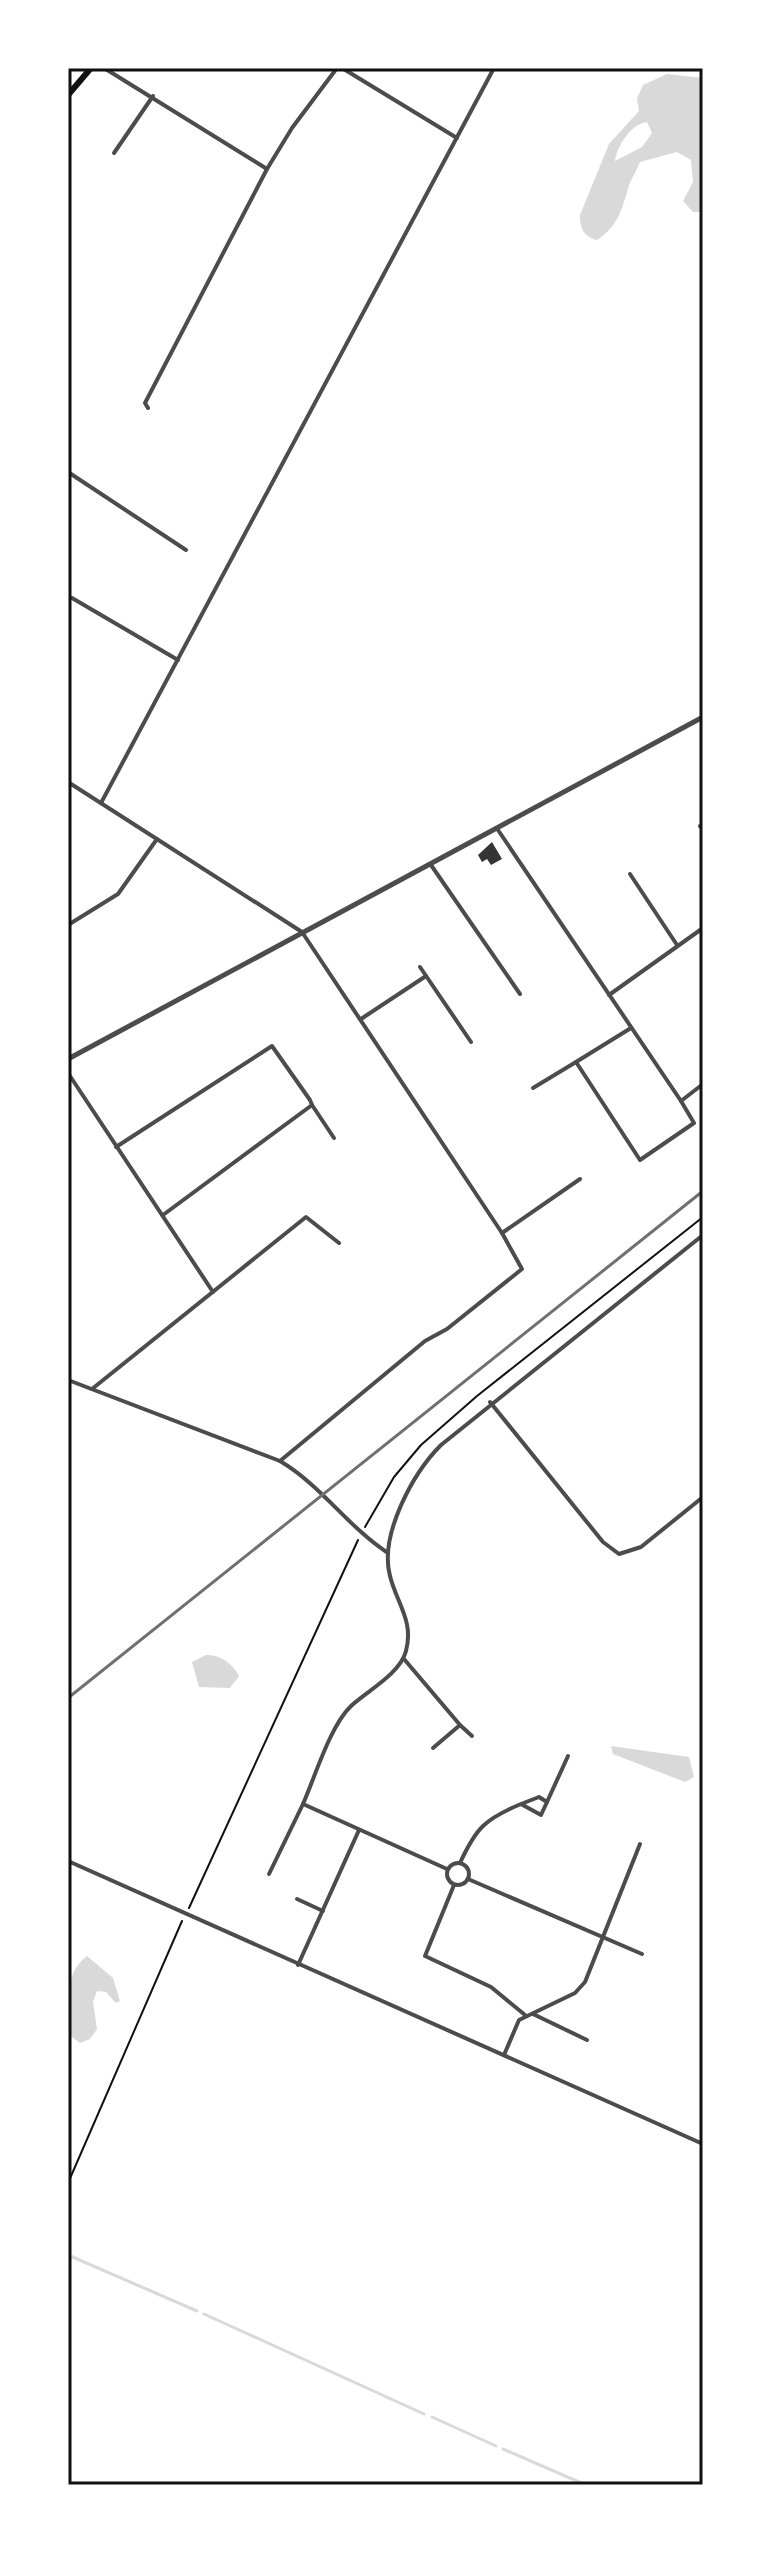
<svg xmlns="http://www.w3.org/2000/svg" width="771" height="2553" viewBox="0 0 771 2553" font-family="Quicksand,sans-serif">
  <rect width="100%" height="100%" fill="#fff"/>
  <g fill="#d9d9d9" fill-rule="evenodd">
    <path d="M667,74L703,78V212H693L683,201L693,182L691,160L677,152L640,162C637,170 632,177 629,185C622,209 619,225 597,240C583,236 580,228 580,215L609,144L639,111L637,98L643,85ZM647,122L652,133L642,147L615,161C617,146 631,124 647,122Z"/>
    <path d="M206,1655C221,1655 232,1663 239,1676L230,1688L199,1687L192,1662Z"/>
    <polygon points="611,1746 689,1757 694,1777 685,1782 613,1754"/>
    <path d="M87,1956L113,1978L120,2001L116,2003L106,1992L97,1991L93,2002L97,2029L90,2039L80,2043L68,2034C68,2007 63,1974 87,1956Z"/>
  </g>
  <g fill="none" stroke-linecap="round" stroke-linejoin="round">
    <g stroke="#d9d9d9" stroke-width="3">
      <polyline points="68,2255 197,2311"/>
      <polyline points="204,2314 424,2414"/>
      <polyline points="432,2417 496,2446"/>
      <polyline points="503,2449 586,2485"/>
    </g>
  </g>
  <polygon fill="#353535" points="492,842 502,859 491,865 487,859 482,862 478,855"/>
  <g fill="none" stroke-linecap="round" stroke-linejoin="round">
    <g stroke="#111" stroke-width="2">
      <polyline points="365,1527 394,1477 421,1445 477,1396 703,1217"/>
      <polyline points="189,1908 358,1540"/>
      <polyline points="68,2183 182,1921"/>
    </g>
    <g stroke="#4c4c4c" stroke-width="4">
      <polyline points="104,68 267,169"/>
      <polyline points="342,68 457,138"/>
      <polyline points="114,153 153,96"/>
      <polyline points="148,408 145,403 267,169 292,128 337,68"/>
      <polyline points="68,472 186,550"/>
      <polyline points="72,598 178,660"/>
      <polyline points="68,782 302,932 502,1233 522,1269 447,1329 425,1341 280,1461"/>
      <polyline points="101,803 494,68"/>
      <polyline points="700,826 703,829"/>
      <polyline points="498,830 681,1101 694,1123 640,1160 576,1062 631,1028"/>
      <polyline points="431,865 520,994"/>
      <polyline points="630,874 677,945"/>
      <polyline points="68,925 118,894 157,839"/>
      <polyline points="420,967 471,1042"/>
      <polyline points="609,995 703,928"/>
      <polyline points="361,1019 426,976"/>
      <polyline points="68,1073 213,1292"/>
      <polyline points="533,1088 576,1062"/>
      <polyline points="681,1101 703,1084"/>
      <polyline points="312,1105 334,1138"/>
      <polyline points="116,1147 272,1046 310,1100 312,1105 163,1215"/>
      <polyline points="502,1233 580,1179"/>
      <path d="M68,1380L280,1461C322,1486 348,1527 388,1553"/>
      <polyline points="92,1389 306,1217 339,1243"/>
      <polyline points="490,1402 603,1542 619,1554 641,1547 703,1497"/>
      <polyline points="404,1659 460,1725 433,1748"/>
      <polyline points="460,1725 472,1736"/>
      <polyline points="547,1802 568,1756"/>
      <polyline points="68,1861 703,2144"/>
      <circle cx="458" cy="1874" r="11"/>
      <path d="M460,1863C476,1828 485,1819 521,1804L541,1815L547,1802L539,1797L521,1804"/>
      <path d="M447,1869L303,1804C315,1777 330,1726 351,1706C367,1691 400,1674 406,1651C414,1621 397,1604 390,1576C379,1535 413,1473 441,1445L703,1235"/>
      <polyline points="269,1874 303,1804"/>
      <polyline points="468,1879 642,1954"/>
      <polyline points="454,1885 425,1956 491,1987 525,2015"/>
      <polyline points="297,1899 323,1911"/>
      <polyline points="298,1965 359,1830"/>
      <polyline points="533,2014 587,2040"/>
      <polyline points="504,2055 519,2020 575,1993 585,1982 640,1844"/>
    </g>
    <polyline stroke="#4c4c4c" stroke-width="5" points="68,1059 703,717"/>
    <polyline stroke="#111" stroke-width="6" points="68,95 91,68"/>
    <polyline stroke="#707070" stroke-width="3" points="68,1698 703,1191"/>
  </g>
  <rect width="771" height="2553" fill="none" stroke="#ffffff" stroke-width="140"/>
  <rect x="70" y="70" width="631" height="2413" fill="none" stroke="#111" stroke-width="3"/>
</svg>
